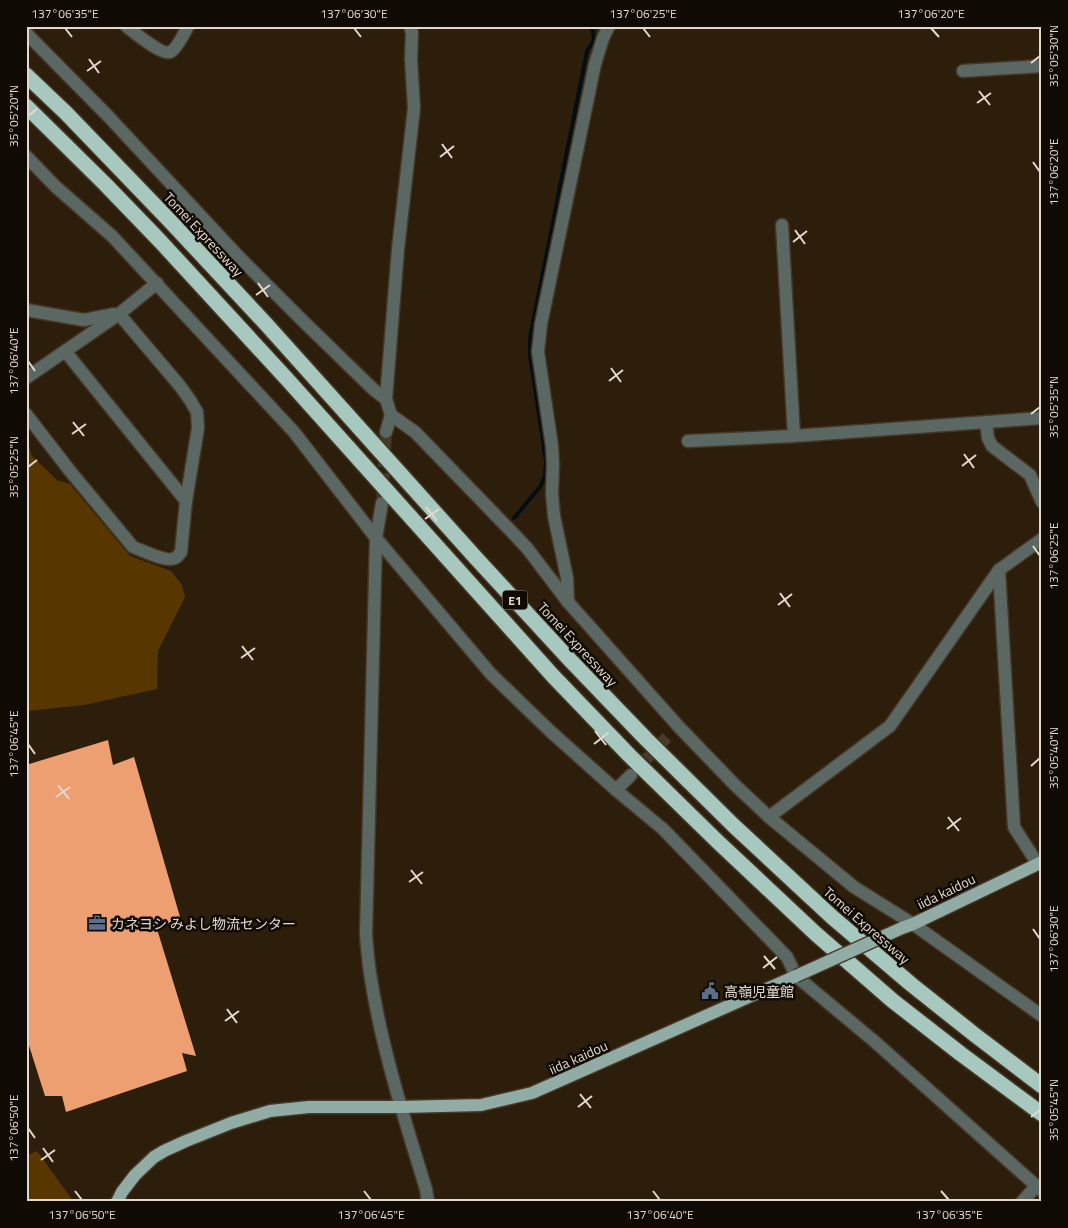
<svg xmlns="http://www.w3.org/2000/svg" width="1068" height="1228" viewBox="0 0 1068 1228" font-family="'Titillium Web','Noto Sans JP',sans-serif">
  <rect width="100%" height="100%" fill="#2d1e0c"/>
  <g fill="#583600">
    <polygon points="26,438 32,456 57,480 70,484 130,556 171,571 182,585 185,597 158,651 157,689 84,705 28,711 26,710"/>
    <polygon points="37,1151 74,1202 26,1202 26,1156"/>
  </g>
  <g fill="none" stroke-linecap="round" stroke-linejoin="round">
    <polyline stroke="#030e13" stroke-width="4" points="514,518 540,487 545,476 546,461 530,355 530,338 587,51 594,40 592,26"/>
  </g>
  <polygon fill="#ed9f71" points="108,740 113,765 134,757 180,917 157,929 196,1056 182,1053 187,1071 66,1112 62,1096 45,1096 26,1036 26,765"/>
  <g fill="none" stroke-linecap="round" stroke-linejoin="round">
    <g stroke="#483a29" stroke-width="12" stroke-dasharray="12 6" stroke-linecap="butt">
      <polyline points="382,503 386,432"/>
      <polyline points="634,772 670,734"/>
    </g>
    <g stroke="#463827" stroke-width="15">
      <g id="minor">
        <path d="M126,26C134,32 161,55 170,52C176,50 185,32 188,26"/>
        <polyline points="410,26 412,33 411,59 414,108 398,249 386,399 391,415 415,432 509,529 527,548 568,602 679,727 735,785 769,817 854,887 913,924 1042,1016"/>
        <polyline points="26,33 108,116 240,258 304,322 374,390 386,399"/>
        <polyline points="963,71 1042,66"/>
        <polyline points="26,156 56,187 112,236 294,432 376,538 491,674 550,731 616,790 663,829 787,957 796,976 874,1041 1042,1191"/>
        <polyline points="782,225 794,436"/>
        <polyline points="26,310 84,320 114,314"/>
        <polyline points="65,351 186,501"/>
        <polyline points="26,378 119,314 157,283"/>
        <path d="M26,414L70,471L133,547C141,550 168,563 175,558C178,557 179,554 181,552L186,501L198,428L197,412L190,400L180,386L119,314"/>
        <polyline points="986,422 988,438 992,446 1030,475 1042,502"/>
        <polyline points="386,432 391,415"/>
        <polyline points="688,441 794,436 1042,418"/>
        <path d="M382,503L376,538L366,934C367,947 368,960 370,973C381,1046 404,1118 426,1189L428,1202"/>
        <polyline points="999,570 1014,827 1037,863"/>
        <polyline points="568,602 567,578 554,516 552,494 553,464 552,446 538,352 541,324 595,64 603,38 609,26"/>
        <polyline points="616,790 631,775"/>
        <polyline points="769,817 890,726 999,570 1042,539"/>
        <polyline points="1022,1202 1036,1186"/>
      </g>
    </g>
    <g stroke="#463827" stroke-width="15">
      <g id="major">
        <polyline points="902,928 913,924 1042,862"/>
        <polyline points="117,1202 122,1192 135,1175 154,1157 164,1151 186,1141 231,1123 270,1111 309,1107 401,1107 481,1105 532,1093 796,976"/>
      </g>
    </g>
    <g stroke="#463827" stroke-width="18">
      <g id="highway">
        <polyline points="26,75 66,113 170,221 266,324 475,557 570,660 646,739 733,825 832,917 912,985 975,1035 1042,1086"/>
        <polyline points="26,106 105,184 160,241 286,378 553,676 629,755 717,841 816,934 893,1001 961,1054 1042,1114"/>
      </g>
    </g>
    <use href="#minor" stroke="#5a6763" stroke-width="12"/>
    <use href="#major" stroke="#91aca5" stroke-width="12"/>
    <use href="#highway" stroke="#a7c8bf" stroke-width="15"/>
    <g stroke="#463827" stroke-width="15" stroke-linecap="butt">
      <polyline id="major-bridge" points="796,976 902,928"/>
    </g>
    <use href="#major-bridge" stroke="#91aca5" stroke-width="12"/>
  </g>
  <path fill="none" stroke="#e3d9ce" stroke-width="2" d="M65,28L72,37M354,28L361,37M643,28L650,37M931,28L939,37M89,59L99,73M1031,63L1040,56M87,71L101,61M979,91L990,105M977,103L991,93M28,116L37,109M442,144L452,158M440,157L454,146M1033,162L1040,172M795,230L805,244M793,242L807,231M258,283L268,297M256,295L270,285M28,361L35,371M611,368L621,382M609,381L623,370M1031,414L1040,407M73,422L84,436M72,434L86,424M964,454L974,468M962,466L976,455M28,467L37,460M426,507L437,521M425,519L439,509M1033,546L1040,556M780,593L790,607M778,605L792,594M242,646L253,660M241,658L255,648M595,731L606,745M28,744L35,754M594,744L608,733M1031,766L1040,758M58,785L69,799M56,797L70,787M948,817L959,831M947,829L961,818M411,870L422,884M409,882L423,872M1033,929L1040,939M764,956L775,969M763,968L777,957M227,1009L237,1023M225,1021L239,1011M580,1094L591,1108M578,1107L592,1096M1031,1117L1040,1110M28,1128L35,1138M43,1148L53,1162M41,1160L55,1150M75,1191L82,1200M364,1191L371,1200M653,1191L660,1200M941,1191L949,1200"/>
  <defs>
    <g id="office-bare" transform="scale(1.35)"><path d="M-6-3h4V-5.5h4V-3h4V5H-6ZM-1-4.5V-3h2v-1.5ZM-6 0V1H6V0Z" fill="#5c6f8a" stroke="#100a04" stroke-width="2.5" paint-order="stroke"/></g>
    <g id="civic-bare" transform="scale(1.35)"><path d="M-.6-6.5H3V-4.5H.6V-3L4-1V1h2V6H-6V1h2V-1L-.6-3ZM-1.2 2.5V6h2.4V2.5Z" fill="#5c6f8a" stroke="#100a04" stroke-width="2.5" paint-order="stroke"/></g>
  </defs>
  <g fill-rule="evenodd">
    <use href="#office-bare" x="97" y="923"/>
    <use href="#civic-bare" x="710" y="991"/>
  </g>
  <g text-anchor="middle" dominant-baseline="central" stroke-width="5" stroke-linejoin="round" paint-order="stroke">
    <rect fill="#100a04" stroke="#a49b91" stroke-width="1" x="502.5" y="590.5" width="25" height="19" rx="4"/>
    <g font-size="12" font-weight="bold" fill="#e3d9ce">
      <text x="515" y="600">E1</text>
    </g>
    <g font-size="14" fill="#e3d9ce" stroke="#100a04">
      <text transform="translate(204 234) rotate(47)">Tomei Expressway</text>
      <text transform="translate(578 644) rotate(47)">Tomei Expressway</text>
      <text transform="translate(946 891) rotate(-26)">iida kaidou</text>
      <text transform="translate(867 925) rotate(41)">Tomei Expressway</text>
      <text transform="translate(578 1057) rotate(-24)">iida kaidou</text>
    </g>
    <g font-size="14" fill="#e3d9ce" stroke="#100a04" text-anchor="start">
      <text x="111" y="923">カネヨシ みよし物流センター</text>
      <text x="724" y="991">高嶺児童館</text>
    </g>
  </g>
  <rect width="1068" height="1228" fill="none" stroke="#100a04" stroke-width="55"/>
  <rect x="28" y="28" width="1012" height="1172" fill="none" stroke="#e3d9ce" stroke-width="2"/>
  <g font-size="12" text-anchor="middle" fill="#e3d9ce">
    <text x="65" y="18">137°06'35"E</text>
    <text x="354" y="18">137°06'30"E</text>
    <text x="643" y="18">137°06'25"E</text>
    <text x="931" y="18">137°06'20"E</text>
    <text transform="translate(1054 56) rotate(-90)" y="4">35°05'30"N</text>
    <text transform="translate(14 116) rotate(-90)" y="4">35°05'20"N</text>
    <text transform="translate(1054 172) rotate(-90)" y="4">137°06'20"E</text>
    <text transform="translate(14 361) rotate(-90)" y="4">137°06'40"E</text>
    <text transform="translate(1054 407) rotate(-90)" y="4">35°05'35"N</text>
    <text transform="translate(14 467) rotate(-90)" y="4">35°05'25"N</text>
    <text transform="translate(1054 556) rotate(-90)" y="4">137°06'25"E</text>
    <text transform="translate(14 744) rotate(-90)" y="4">137°06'45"E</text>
    <text transform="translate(1054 758) rotate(-90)" y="4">35°05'40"N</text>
    <text transform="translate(1054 939) rotate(-90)" y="4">137°06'30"E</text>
    <text transform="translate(1054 1110) rotate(-90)" y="4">35°05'45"N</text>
    <text transform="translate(14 1128) rotate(-90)" y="4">137°06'50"E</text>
    <text x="82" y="1219">137°06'50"E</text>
    <text x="371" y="1219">137°06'45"E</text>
    <text x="660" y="1219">137°06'40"E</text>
    <text x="949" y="1219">137°06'35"E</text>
  </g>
</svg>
